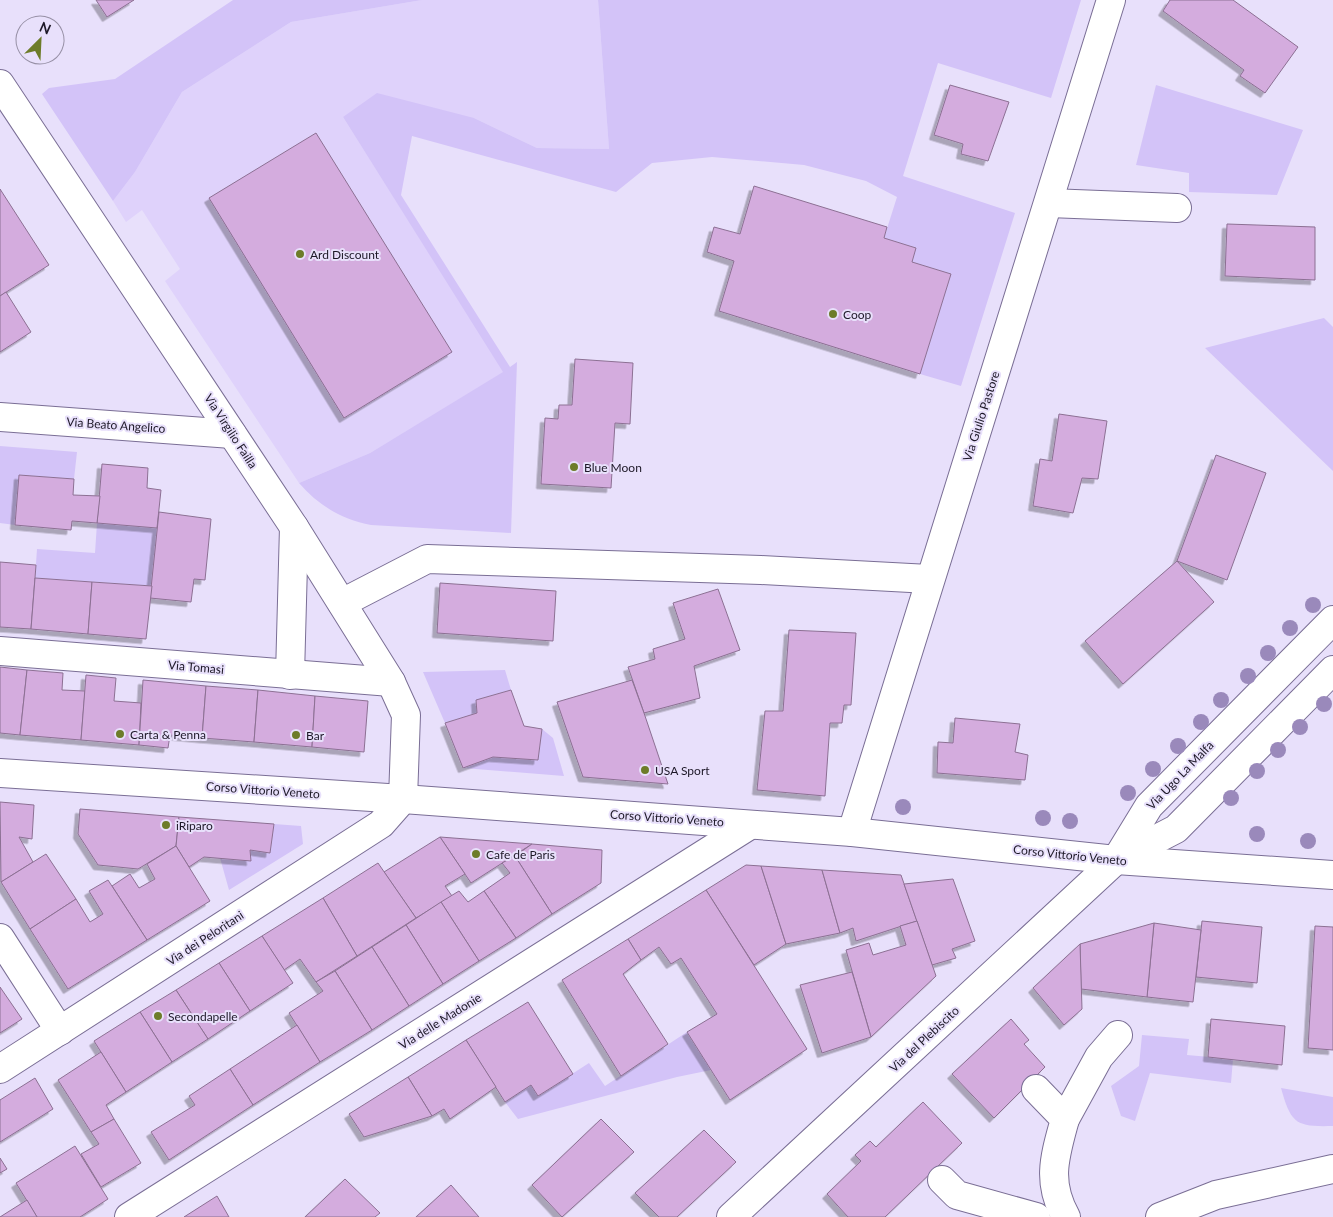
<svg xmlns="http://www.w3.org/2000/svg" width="1333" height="1217" viewBox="0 0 1333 1217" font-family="Lato,sans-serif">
  <defs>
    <filter id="shadow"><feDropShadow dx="-4.5" dy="4.5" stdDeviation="0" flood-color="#0004"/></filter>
  </defs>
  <rect width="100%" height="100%" fill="#e8e0fb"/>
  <polygon fill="#dfd2fb" points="422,0 598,0 609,149 537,148 474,118 343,117 504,372 370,453 299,483 165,281 180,269 142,210 126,222 113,201 135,172 182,92 291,22"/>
  <g fill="#d3c3f8">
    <polygon points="233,0 422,0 291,22 182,92 135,172 113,201 42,94 49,88 115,79"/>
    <path d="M598,0H1081L1051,98L938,63L903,176L1015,213L961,386L920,374L951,274L912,262L916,248L884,238L897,197L866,181L804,165L712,157L652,163L616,192L412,136L401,195L510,367L517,362L511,533L371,525C342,520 318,505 299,483L370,453L503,372L343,117L377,93L474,118L537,148L609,149Z"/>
    <polygon points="1156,85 1303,130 1277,195 1189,192 1189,173 1136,165"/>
    <polygon points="1324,318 1333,327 1333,471 1205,348"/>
    <polygon points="0,446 77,452 74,479 19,475 15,525 0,523"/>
    <polygon points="97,523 157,528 152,586 35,578 37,549 95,553"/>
    <polygon points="505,670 511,690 476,700 477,713 445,723 423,672"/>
    <polygon points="542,729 553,738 564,776 463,768 493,757 538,760"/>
    <polygon points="274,824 301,826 303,844 229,890 220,858 250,850 270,852"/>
    <polygon points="687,1032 711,1070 677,1077 518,1119 505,1102 531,1085 538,1096 589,1063 605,1086"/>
    <polygon points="1142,1035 1189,1039 1187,1055 1233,1059 1231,1083 1150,1073 1135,1121 1121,1116 1111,1086 1139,1066"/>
    <path d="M1281,1088L1333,1097V1126C1296,1127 1291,1124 1281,1088Z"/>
  </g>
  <g fill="#d4acde" stroke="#8c7093" filter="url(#shadow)">
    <polygon points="96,0 134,0 107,17"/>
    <polygon points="1170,0 1233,0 1298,47 1265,93 1240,76 1244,70 1163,11"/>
    <polygon points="950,85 1009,102 988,161 961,154 963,144 934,135"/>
    <polygon points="316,133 452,352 344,418 209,198"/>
    <polygon points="754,186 887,227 884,238 916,248 912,262 951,274 920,374 719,311 734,261 707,252 714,227 740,234"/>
    <polygon points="0,189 49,265 0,296"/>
    <polygon points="1227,224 1315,227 1315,280 1225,276"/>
    <polygon points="6,292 31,332 0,352 0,296"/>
    <polygon points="575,359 633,363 630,424 615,423 611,488 541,484 545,418 558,419 559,405 572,405"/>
    <polygon points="1059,414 1107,421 1098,479 1082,478 1073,513 1033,506 1040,459 1052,461"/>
    <polygon points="1216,455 1266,473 1227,580 1177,561"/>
    <polygon points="102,464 148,468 147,488 161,490 157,528 97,523"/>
    <polygon points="19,475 74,479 73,495 100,496 97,523 72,521 71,530 15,525"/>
    <polygon points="159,512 211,519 205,580 194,579 191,602 150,598"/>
    <polygon points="1177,561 1214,602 1123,684 1085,641"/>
    <polygon points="0,562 36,565 31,629 0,627"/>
    <polygon points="35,578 92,582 88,634 31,629"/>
    <polygon points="92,582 152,586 146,639 88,634"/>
    <polygon points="440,583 556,591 553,641 437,633"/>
    <polygon points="718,589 740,650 694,666 700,698 644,713 628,667 655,659 653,649 685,639 673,603"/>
    <polygon points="789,630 856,633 851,705 844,705 842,723 830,723 825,796 757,790 765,711 783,711"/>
    <polygon points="0,667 27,670 20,735 0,733"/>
    <polygon points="27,670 63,673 62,690 85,691 81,740 20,735"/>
    <polygon points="86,675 116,678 114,701 141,703 139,745 81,740"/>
    <polygon points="143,680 206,686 202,738 170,735 168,748 139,745"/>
    <polygon points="632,680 644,713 668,784 583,777 557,702"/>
    <polygon points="206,686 258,690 254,742 202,738"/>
    <polygon points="258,690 315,696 312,747 254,742"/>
    <polygon points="511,690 524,726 542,729 538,760 493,757 463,768 445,723 477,713 476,700"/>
    <polygon points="315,696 368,701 364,752 312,747"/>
    <polygon points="955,718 1020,724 1015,752 1028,755 1025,780 937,773 938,742 953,743"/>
    <polygon points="0,802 34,805 32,839 19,837 33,862 1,882"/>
    <polygon points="80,809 179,817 176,846 138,869 98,865 78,834"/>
    <polygon points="179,817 274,824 270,853 250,850 251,861 204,857 189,867 176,846"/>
    <polygon points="440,837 532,844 471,883"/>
    <polygon points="440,837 465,874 445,886 452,896 416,918 384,872"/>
    <polygon points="532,844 602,850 601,883 552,914 515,856"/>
    <polygon points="176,846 210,901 147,940 112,886 130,874 139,888 155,879 147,864"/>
    <polygon points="46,854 76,899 30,929 1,882"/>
    <polygon points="515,856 552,914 516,938 484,891 510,873 502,863"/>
    <polygon points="378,863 416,918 357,956 323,898"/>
    <polygon points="746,865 761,866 786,944 754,965 706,890"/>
    <polygon points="761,866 822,870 840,933 786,944"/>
    <polygon points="822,870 901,875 917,921 856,941 853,928 840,933"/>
    <polygon points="953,879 975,941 952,949 956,958 932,965 904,884"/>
    <polygon points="108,880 147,940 68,989 30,929 76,899 90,922 103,914 89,891"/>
    <polygon points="706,890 807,1049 730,1100 687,1032 717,1014 681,958 671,964 659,947 641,960 628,939"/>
    <polygon points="459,891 468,902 484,891 516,938 479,961 441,902"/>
    <polygon points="323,898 357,956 316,982 300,959 284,970 262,936"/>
    <polygon points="441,902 479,961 443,984 406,925"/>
    <polygon points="917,921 936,976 871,1037 846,950 869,943 873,955 906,945 900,926"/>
    <polygon points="1202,921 1262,927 1257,983 1196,977"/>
    <polygon points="1154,923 1201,930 1193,1002 1147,997"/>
    <polygon points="1154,923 1147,997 1081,989 1080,944"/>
    <polygon points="406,925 443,984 409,1006 372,947"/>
    <polygon points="1315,926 1333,927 1333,1050 1308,1048"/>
    <polygon points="262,936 293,983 250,1011 219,963"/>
    <polygon points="628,939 641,960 623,974 668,1044 621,1076 562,980"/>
    <polygon points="1080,944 1082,1009 1064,1025 1033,988"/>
    <polygon points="372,947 409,1006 372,1030 335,971"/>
    <polygon points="219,963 250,1011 208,1039 176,990"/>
    <polygon points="335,971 372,1030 320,1062 289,1013 323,991 316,982"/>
    <polygon points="852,972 871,1037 822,1053 800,985"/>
    <polygon points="0,987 22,1019 0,1033"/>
    <polygon points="176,990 208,1039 172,1062 140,1012"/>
    <polygon points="528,1002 573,1074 538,1096 531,1085 505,1102 466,1040"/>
    <polygon points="140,1012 172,1062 126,1092 94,1041"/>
    <polygon points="1011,1019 1029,1040 1024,1044 1045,1067 994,1118 952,1074"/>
    <polygon points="1211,1019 1285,1026 1282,1065 1208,1057"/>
    <polygon points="297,1025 320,1062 253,1105 230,1069"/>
    <polygon points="466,1040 496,1087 450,1119 444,1109 432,1116 408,1077"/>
    <polygon points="101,1052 126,1092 106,1105 114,1119 91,1132 58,1080"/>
    <polygon points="230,1069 253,1105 169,1160 151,1132 195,1105 189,1096"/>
    <polygon points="408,1077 432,1116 364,1137 349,1114"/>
    <polygon points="35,1078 53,1109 0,1142 0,1100"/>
    <polygon points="923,1102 962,1143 885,1217 848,1217 827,1194 861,1161 855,1155 870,1141 876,1147"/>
    <polygon points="114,1119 141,1163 101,1187 81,1154 99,1144 91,1132"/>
    <polygon points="601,1119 634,1152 562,1217 532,1185"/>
    <polygon points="704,1130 736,1162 677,1217 659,1217 635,1193"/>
    <polygon points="75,1146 108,1199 80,1217 37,1217 16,1183"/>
    <polygon points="0,1158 7,1169 0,1173"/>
    <polygon points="345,1179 380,1213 375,1217 305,1217"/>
    <polygon points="451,1185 479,1217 416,1217"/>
    <polygon points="217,1196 229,1217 184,1217"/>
    <polygon points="27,1200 37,1217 0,1217"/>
  </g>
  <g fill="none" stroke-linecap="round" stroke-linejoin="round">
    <g stroke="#7a6e95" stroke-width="30">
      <g id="minor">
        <polyline points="0,84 294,527 391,682 406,715 403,799 381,824 0,1069"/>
        <polyline points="1049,203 1177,208"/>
        <polyline points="0,417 232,434"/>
        <polyline points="342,603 427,559 761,570 929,579"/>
        <polyline points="0,651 391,682"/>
        <polyline points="290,675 294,527"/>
        <polyline points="0,773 403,799 852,832 1116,860 1333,875"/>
        <polyline points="852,832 1111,0"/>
        <polyline points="1116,860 1149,806 1333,620"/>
        <polyline points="0,938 60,1031"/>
        <path d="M1036,1089L1065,1119C1055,1156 1046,1181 1066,1217"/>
        <polyline points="1065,1119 1099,1057 1118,1035"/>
        <polyline points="942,1180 957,1195 1036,1217"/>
        <polyline points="129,1217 750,825"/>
        <polyline points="731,1217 1116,860 1176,829 1333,670"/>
        <polyline points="1160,1217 1216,1195 1333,1169"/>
      </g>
    </g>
    <use href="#minor" stroke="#fff" stroke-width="28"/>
  </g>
  <g fill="#9a89bb">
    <circle cx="1313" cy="605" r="8"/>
    <circle cx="1290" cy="628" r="8"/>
    <circle cx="1268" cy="653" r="8"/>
    <circle cx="1248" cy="676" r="8"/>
    <circle cx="1221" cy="700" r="8"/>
    <circle cx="1324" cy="704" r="8"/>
    <circle cx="1201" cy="722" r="8"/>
    <circle cx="1300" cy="727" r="8"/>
    <circle cx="1178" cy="746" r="8"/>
    <circle cx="1278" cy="750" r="8"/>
    <circle cx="1153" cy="769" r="8"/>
    <circle cx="1257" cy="771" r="8"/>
    <circle cx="1128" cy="793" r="8"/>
    <circle cx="1231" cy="798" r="8"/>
    <circle cx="903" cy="807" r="8"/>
    <circle cx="1043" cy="818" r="8"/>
    <circle cx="1070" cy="821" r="8"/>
    <circle cx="1257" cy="834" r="8"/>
    <circle cx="1308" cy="841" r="8"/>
  </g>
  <g fill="#6d7c29" stroke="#e8e0fb" stroke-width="2">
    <circle cx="300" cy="254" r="5"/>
    <circle cx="833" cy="314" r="5"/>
    <circle cx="574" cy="467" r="5"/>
    <circle cx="120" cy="734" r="5"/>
    <circle cx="296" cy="735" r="5"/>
    <circle cx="645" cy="770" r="5"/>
    <circle cx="166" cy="825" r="5"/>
    <circle cx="476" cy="854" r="5"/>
    <circle cx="158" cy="1016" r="5"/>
  </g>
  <g text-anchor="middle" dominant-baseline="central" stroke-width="4" stroke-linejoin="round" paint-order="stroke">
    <g font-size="12" fill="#1d1827" stroke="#e8e0fb" text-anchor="start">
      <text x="310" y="254">Ard Discount</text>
      <text x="843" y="314">Coop</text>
      <text x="584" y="467">Blue Moon</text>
      <text x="130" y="734">Carta &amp; Penna</text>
      <text x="306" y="735">Bar</text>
      <text x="655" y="770">USA Sport</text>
      <text x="176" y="825">iRiparo</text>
      <text x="486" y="854">Cafe de Paris</text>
      <text x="168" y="1016">Secondapelle</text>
    </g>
    <g font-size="12" fill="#1d1827" stroke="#e8e0fb">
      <text transform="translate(981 416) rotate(-72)">Via Giulio Pastore</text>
      <text transform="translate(116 425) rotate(4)">Via Beato Angelico</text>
      <text transform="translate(231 431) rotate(57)">Via Virgilio Failla</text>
      <text transform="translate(196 667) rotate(5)">Via Tomasi</text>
      <text transform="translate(1180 775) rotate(-46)">Via Ugo La Malfa</text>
      <text transform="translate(263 790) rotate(4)">Corso Vittorio Veneto</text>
      <text transform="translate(667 818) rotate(4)">Corso Vittorio Veneto</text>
      <text transform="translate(1070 855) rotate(6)">Corso Vittorio Veneto</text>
      <text transform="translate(205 938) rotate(-33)">Via dei Peloritani</text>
      <text transform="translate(440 1021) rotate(-32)">Via delle Madonie</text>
      <text transform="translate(924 1039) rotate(-43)">Via del Plebiscito</text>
    </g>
  </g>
  <g transform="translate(40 40) rotate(24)"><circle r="24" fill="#e8e0fb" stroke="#9790a6"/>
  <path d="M0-4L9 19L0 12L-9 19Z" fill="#6d7c29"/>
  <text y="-8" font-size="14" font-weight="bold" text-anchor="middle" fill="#1d1827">N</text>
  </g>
</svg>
